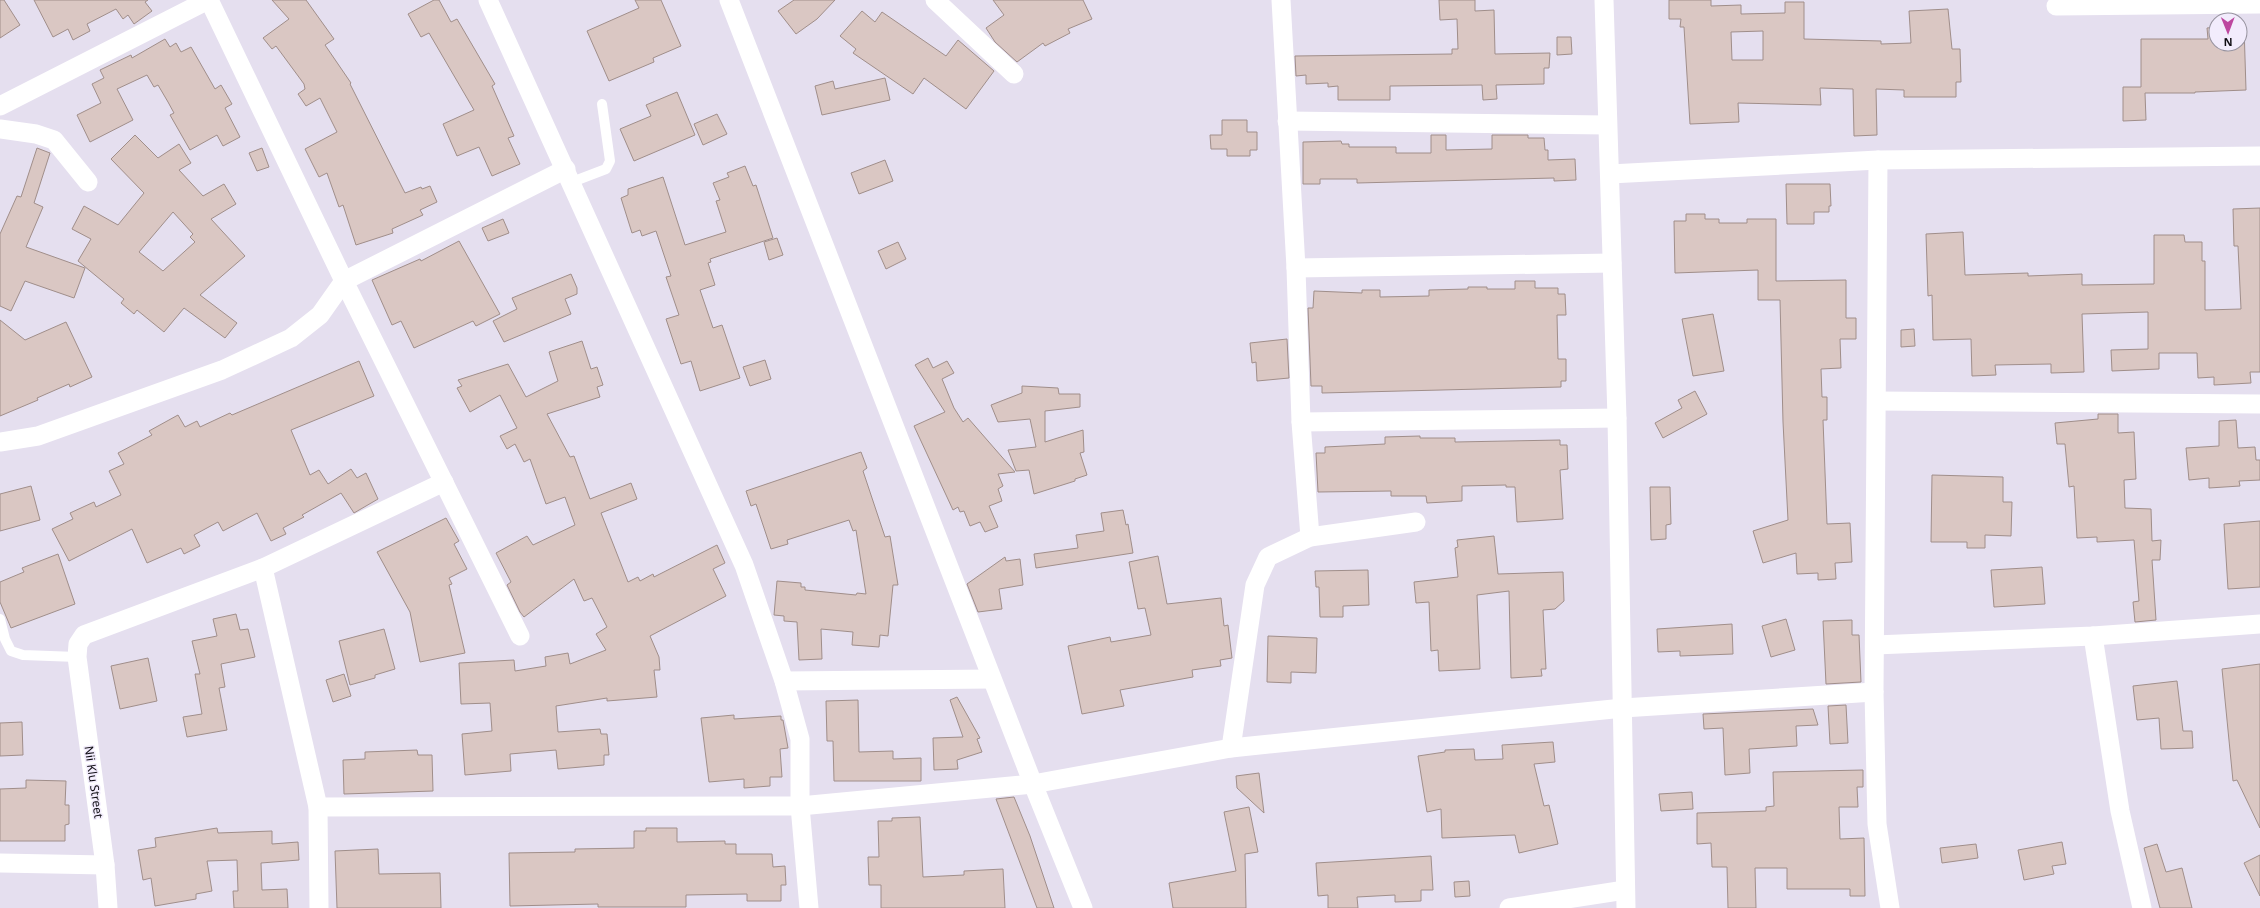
<svg xmlns="http://www.w3.org/2000/svg" width="2260" height="908" viewBox="0 0 2260 908" font-family="'Noto Sans',sans-serif">
  <rect width="100%" height="100%" fill="#e5dfef"/>
  <g fill="#dac7c3" stroke="#a08e8a" fill-rule="evenodd">
    <polygon points="0,0 4,0 20,25 0,38"/>
    <polygon points="34,0 148,0 145,2 152,11 134,24 128,15 123,19 116,9 87,24 90,31 73,40 68,29 53,37"/>
    <polygon points="272,0 306,0 334,39 325,45 351,83 350,84 405,193 421,187 422,189 430,186 437,202 420,210 423,215 392,229 393,233 356,245 343,205 339,207 327,173 319,177 305,149 337,132 320,98 306,106 298,94 305,89 304,84 276,46 272,49 263,38 289,19"/>
    <polygon points="434,0 439,0 451,22 457,19 495,84 492,86 514,136 508,138 520,164 492,176 479,147 457,156 443,124 474,110 429,33 421,37 408,14"/>
    <polygon points="635,0 661,0 681,46 653,58 654,62 609,81 587,31 639,8"/>
    <polygon points="794,0 835,0 817,19 796,34 778,11"/>
    <polygon points="993,0 1083,0 1092,19 1068,29 1070,33 1045,46 1043,43 1017,62 995,42 986,28 1004,15"/>
    <polygon points="1439,0 1475,0 1475,11 1494,10 1495,54 1550,53 1549,68 1544,68 1544,84 1496,85 1497,99 1483,100 1482,85 1390,86 1390,100 1338,100 1338,86 1328,87 1328,83 1306,84 1306,75 1296,76 1295,56 1452,54 1452,49 1458,49 1457,19 1440,20"/>
    <path d="M1669,0H1711V6L1741,5V14L1785,13V2H1804V39L1881,41V44L1911,43L1909,11L1948,9L1952,49H1960L1961,82H1956V97H1904V90L1876,89L1877,135L1854,136L1853,89L1820,88L1821,105L1738,103L1739,122L1690,124L1684,27H1680L1681,19H1669ZM1763,31V60H1732L1731,32Z"/>
    <polygon points="862,11 875,22 882,12 946,56 958,40 994,71 966,109 924,78 913,94 853,53 856,49 840,36"/>
    <polygon points="2240,26 2244,26 2246,90 2195,92 2195,93 2145,93 2146,120 2123,121 2123,87 2141,87 2141,39 2208,39 2207,28 2216,27 2216,44 2240,44"/>
    <polygon points="1557,37 1571,37 1572,54 1557,55"/>
    <polygon points="165,39 170,47 176,43 181,52 191,47 215,89 221,85 232,104 225,108 240,137 223,146 217,135 190,150 170,115 174,113 168,102 158,85 154,87 147,75 117,89 133,120 90,142 77,115 101,103 92,84 104,78 100,70 131,55 132,58"/>
    <polygon points="885,78 890,100 822,115 815,86 833,81 835,89"/>
    <polygon points="677,92 695,135 634,161 620,129 651,116 646,105"/>
    <polygon points="717,114 727,134 703,145 694,124"/>
    <polygon points="1222,120 1247,120 1247,132 1257,132 1257,150 1250,150 1250,156 1227,156 1227,149 1211,149 1210,135 1222,135"/>
    <path d="M135,135L158,158L179,144L191,163L179,170L203,196L224,184L236,204L211,219L245,256L200,295L237,323L225,338L184,308L164,332L137,310L134,314L121,303L124,299L78,261L91,239L72,229L84,206L118,225L144,193L111,159ZM173,212L193,234L190,237L195,242L163,271L139,252Z"/>
    <polygon points="1431,135 1446,135 1446,150 1492,149 1492,135 1528,135 1528,138 1544,138 1545,150 1548,150 1548,160 1575,159 1576,180 1554,181 1554,178 1357,183 1357,179 1320,179 1320,184 1303,184 1303,142 1341,141 1342,144 1349,144 1349,147 1396,147 1396,153 1431,153"/>
    <polygon points="37,148 50,153 34,203 43,207 26,247 85,268 74,298 25,281 11,311 0,306 0,234 17,196 21,197"/>
    <polygon points="262,148 269,167 257,171 249,153"/>
    <polygon points="885,160 893,181 859,194 851,173"/>
    <polygon points="745,166 753,186 756,185 773,238 710,259 711,262 708,263 715,285 700,290 713,328 722,325 740,378 700,391 691,361 681,364 666,319 679,315 666,277 671,276 656,231 642,236 640,230 632,233 621,198 628,195 628,189 663,177 685,245 726,232 716,201 720,200 713,183 729,177 727,173"/>
    <polygon points="1786,184 1830,184 1831,206 1829,206 1829,212 1814,212 1814,224 1787,224"/>
    <polygon points="2260,208 2260,372 2250,372 2251,383 2214,385 2214,377 2198,378 2197,353 2159,353 2159,369 2112,371 2111,350 2148,349 2148,312 2082,314 2084,372 2051,373 2051,364 1995,365 1996,375 1972,376 1971,339 1933,340 1932,295 1928,296 1926,234 1963,232 1965,275 2028,273 2028,276 2082,274 2082,285 2154,284 2154,235 2184,235 2185,242 2202,242 2202,261 2205,261 2205,310 2241,309 2238,246 2234,246 2233,209"/>
    <polygon points="1686,214 1705,214 1705,219 1719,219 1719,223 1747,223 1747,219 1776,219 1776,281 1846,280 1846,318 1856,318 1856,339 1840,339 1841,368 1821,369 1822,397 1827,397 1827,420 1823,420 1827,524 1850,523 1852,562 1835,563 1836,579 1818,580 1818,573 1797,574 1796,553 1763,563 1753,531 1788,520 1783,422 1780,300 1758,300 1758,270 1675,273 1674,221 1686,221"/>
    <polygon points="503,219 509,233 488,241 482,228"/>
    <polygon points="777,238 783,255 769,260 764,242"/>
    <polygon points="459,241 500,314 476,326 473,321 414,348 401,321 392,325 372,280 420,259 421,261"/>
    <polygon points="898,242 906,259 886,269 878,251"/>
    <polygon points="571,274 577,288 577,294 565,299 571,314 504,342 493,321 517,309 512,298"/>
    <polygon points="1515,281 1535,281 1535,288 1558,288 1558,294 1565,294 1566,315 1557,315 1558,359 1566,359 1566,381 1561,381 1561,387 1322,393 1322,386 1311,386 1308,308 1313,308 1314,291 1362,293 1362,290 1380,290 1380,297 1429,296 1429,290 1468,289 1468,287 1487,287 1487,289 1515,289"/>
    <polygon points="1713,314 1724,371 1693,376 1682,319"/>
    <polygon points="0,320 25,340 66,322 92,377 70,387 69,384 37,398 38,400 0,416"/>
    <polygon points="1914,329 1915,346 1901,347 1901,330"/>
    <polygon points="1287,339 1289,378 1257,381 1256,362 1252,363 1250,343"/>
    <polygon points="582,341 591,369 597,367 603,385 597,387 600,397 547,414 570,457 574,456 590,499 631,483 637,499 601,513 628,582 638,577 640,581 653,574 654,577 717,545 725,563 713,569 726,596 650,636 659,657 660,670 654,670 657,697 607,701 607,698 556,706 558,732 600,729 601,734 607,734 609,755 604,755 604,765 558,769 556,750 510,754 511,771 465,775 462,734 492,731 490,703 461,704 459,663 514,660 515,671 546,666 545,657 568,653 570,664 606,650 596,634 607,627 592,598 584,601 574,579 524,617 520,612 507,585 511,582 496,553 527,536 533,545 575,525 565,497 546,504 530,459 524,462 515,444 507,449 500,436 517,428 500,395 470,412 457,388 462,386 458,380 508,364 526,397 558,381 549,352"/>
    <polygon points="928,358 933,368 947,361 954,373 942,379 954,408 963,422 968,418 1015,472 998,474 1003,486 998,489 1002,501 989,506 998,527 985,532 980,522 970,526 964,511 960,512 958,507 953,510 914,426 945,412 915,365"/>
    <polygon points="765,360 771,379 750,386 743,367"/>
    <polygon points="359,361 374,396 291,430 310,475 319,470 328,484 351,469 357,478 366,473 378,499 354,513 341,493 302,515 304,517 283,528 286,534 271,541 257,513 223,531 218,522 194,535 200,546 184,554 181,548 147,563 132,529 69,561 52,529 73,519 70,513 94,502 96,507 121,495 109,471 124,464 118,453 152,435 149,431 178,415 185,427 197,421 200,427 230,413 232,415"/>
    <polygon points="1022,386 1058,388 1059,394 1080,394 1080,407 1045,411 1045,442 1083,430 1084,452 1080,453 1087,475 1075,479 1075,481 1034,494 1029,470 1016,471 1008,450 1036,447 1030,419 998,422 991,405 1022,393"/>
    <polygon points="1695,391 1707,414 1663,438 1655,423 1682,408 1678,400"/>
    <polygon points="2098,414 2118,414 2118,433 2134,432 2136,479 2124,480 2125,508 2151,509 2152,541 2161,540 2160,560 2152,560 2156,620 2135,622 2133,602 2139,601 2134,540 2097,542 2097,537 2077,538 2074,486 2069,487 2065,444 2057,444 2055,423 2098,419"/>
    <polygon points="2236,420 2238,448 2255,447 2256,460 2260,460 2260,480 2239,481 2240,486 2209,488 2209,478 2189,480 2186,448 2219,446 2219,421"/>
    <polygon points="1420,436 1420,438 1455,438 1455,442 1560,440 1560,445 1567,445 1568,469 1560,470 1563,519 1517,522 1515,487 1506,487 1506,485 1462,486 1462,501 1427,503 1426,496 1391,496 1391,491 1318,492 1316,453 1325,453 1325,447 1385,444 1385,437"/>
    <polygon points="861,452 867,468 863,471 885,537 890,536 898,585 893,585 888,636 880,635 879,647 852,645 853,632 821,629 822,659 799,660 797,622 784,621 784,616 774,615 777,581 801,583 801,587 805,587 805,590 856,595 857,593 866,594 856,530 853,531 849,520 787,540 788,544 771,549 756,504 751,506 746,491"/>
    <polygon points="1932,475 2003,477 2003,502 2012,502 2011,536 1985,535 1985,548 1967,548 1967,542 1931,542"/>
    <polygon points="31,486 40,520 0,531 0,494"/>
    <polygon points="1650,487 1670,487 1671,524 1666,525 1666,539 1651,540"/>
    <polygon points="1123,510 1126,525 1128,524 1133,553 1036,568 1034,554 1078,548 1076,535 1104,531 1101,513"/>
    <polygon points="446,518 459,541 454,544 467,569 449,578 452,584 449,585 465,653 420,662 410,612 377,552"/>
    <polygon points="2260,521 2260,587 2228,589 2224,524"/>
    <polygon points="1494,536 1498,574 1563,572 1564,601 1555,609 1543,610 1546,669 1541,669 1542,676 1511,678 1509,591 1477,595 1480,669 1439,671 1438,650 1431,651 1429,602 1416,603 1414,582 1458,577 1455,548 1458,547 1457,540"/>
    <polygon points="58,554 75,604 11,628 0,602 0,582 24,572 22,568"/>
    <polygon points="1158,556 1167,604 1221,598 1224,626 1228,625 1232,658 1220,660 1221,666 1192,670 1193,677 1120,690 1124,706 1082,714 1068,646 1110,637 1111,642 1151,635 1145,608 1138,609 1129,562"/>
    <polygon points="1005,557 1006,561 1020,559 1023,585 999,589 1002,609 978,612 967,584"/>
    <polygon points="2042,567 2045,604 1994,607 1991,570"/>
    <polygon points="1368,570 1369,605 1343,606 1343,617 1320,617 1319,587 1316,587 1315,571"/>
    <polygon points="236,614 240,630 248,629 255,657 221,664 225,687 219,688 227,730 187,737 183,717 202,714 195,674 200,674 192,641 217,636 213,619"/>
    <polygon points="1786,619 1795,650 1771,657 1762,626"/>
    <polygon points="1852,620 1852,635 1859,635 1861,682 1826,684 1823,621"/>
    <polygon points="1732,624 1733,654 1680,656 1680,651 1658,652 1657,629"/>
    <polygon points="384,629 395,669 375,675 375,678 350,685 339,641"/>
    <polygon points="1268,636 1317,638 1316,673 1291,672 1291,683 1267,682"/>
    <polygon points="148,658 157,701 120,709 111,666"/>
    <polygon points="2260,664 2260,828 2237,780 2233,781 2222,669"/>
    <polygon points="344,674 351,696 333,702 326,680"/>
    <polygon points="2177,681 2183,731 2192,731 2193,748 2161,749 2159,718 2137,720 2133,686"/>
    <polygon points="957,697 980,738 977,739 982,752 957,760 958,769 934,770 933,738 963,737 950,700"/>
    <polygon points="858,700 859,752 893,751 893,759 921,758 921,781 834,781 833,741 827,741 826,701"/>
    <polygon points="1846,705 1848,743 1830,744 1828,706"/>
    <polygon points="1813,709 1818,725 1796,726 1797,746 1749,749 1750,773 1725,775 1723,728 1704,729 1703,714"/>
    <polygon points="734,715 734,719 781,716 781,720 783,720 788,748 780,749 782,777 770,777 770,786 744,788 744,779 709,782 701,718"/>
    <polygon points="22,722 23,755 0,756 0,723"/>
    <polygon points="1553,742 1555,762 1534,764 1544,806 1549,805 1558,844 1519,853 1515,835 1442,838 1441,809 1427,812 1418,756 1445,752 1445,750 1474,749 1475,760 1503,759 1502,745"/>
    <polygon points="417,750 418,755 432,755 433,791 344,794 343,760 365,759 365,752"/>
    <polygon points="1863,770 1863,787 1857,787 1858,807 1839,807 1840,839 1864,838 1865,896 1850,896 1850,889 1787,889 1787,868 1755,868 1756,908 1728,908 1727,867 1712,867 1711,843 1697,844 1697,813 1766,811 1766,807 1774,806 1773,772"/>
    <polygon points="1259,773 1264,813 1237,788 1236,776"/>
    <polygon points="26,780 66,781 65,805 69,805 69,824 65,825 65,841 0,841 0,789 26,788"/>
    <polygon points="1692,792 1693,809 1661,811 1659,794"/>
    <polygon points="1014,797 1030,836 1054,908 1037,908 996,799"/>
    <polygon points="1249,807 1258,852 1245,854 1246,908 1173,908 1169,883 1236,871 1224,812"/>
    <polygon points="920,817 923,877 964,875 964,871 1003,869 1005,908 881,908 881,885 869,885 868,857 879,857 878,821 892,821 892,818"/>
    <polygon points="217,828 218,833 272,831 272,844 298,842 299,860 261,863 262,890 287,889 288,908 234,908 233,891 238,891 237,860 207,861 212,891 196,894 196,899 155,906 151,878 143,880 138,850 156,847 155,838"/>
    <polygon points="646,828 677,828 677,842 725,841 725,844 736,844 736,854 772,854 773,867 785,866 786,885 781,885 781,901 747,901 747,894 686,895 686,907 598,907 598,904 510,906 509,853 575,852 575,849 634,848 634,831 646,831"/>
    <polygon points="2062,842 2066,864 2052,866 2054,874 2024,880 2018,850"/>
    <polygon points="1976,844 1978,858 1942,863 1940,848"/>
    <polygon points="2157,844 2166,872 2182,868 2192,908 2160,908 2144,848"/>
    <polygon points="378,849 379,874 440,873 441,908 337,908 335,851"/>
    <polygon points="2260,855 2260,896 2244,863"/>
    <polygon points="1431,856 1433,890 1421,890 1421,901 1395,902 1395,895 1357,897 1358,908 1328,908 1328,895 1318,896 1316,863"/>
    <polygon points="1469,881 1470,896 1455,897 1454,882"/>
  </g>
  <g fill="none" stroke-linecap="round" stroke-linejoin="round">
    <g stroke="#fff" stroke-width="10">
      <polyline points="572,182 606,169 610,161 602,104"/>
      <polyline points="0,619 5,639 11,651 23,655 77,657"/>
    </g>
    <g stroke="#fff" stroke-width="19">
      <polyline points="209,0 344,281 520,636"/>
      <polyline points="488,0 744,565 784,681 800,739 800,806 809,908"/>
      <polyline points="729,0 1033,784 1083,908"/>
      <polyline points="935,0 1014,74"/>
      <polyline points="1281,0 1296,268 1301,422 1310,537"/>
      <polyline points="1604,0 1617,418 1626,908"/>
      <polyline points="2056,6 2260,4"/>
      <polyline points="0,106 208,0"/>
      <polyline points="1287,121 1607,125"/>
      <polyline points="0,129 36,134 54,140 88,182"/>
      <polyline points="1878,160 1874,692 1877,824 1890,908"/>
      <polyline points="1610,174 1878,160 2260,156"/>
      <polyline points="1296,268 1612,263"/>
      <polyline points="1877,401 2260,404"/>
      <polyline points="1301,422 1617,418"/>
      <polyline points="0,442 38,436 222,370 291,338 320,315 344,281 566,169"/>
      <polyline points="263,568 318,807 800,806 1033,784 1231,748 1623,708 1874,692"/>
      <polyline points="2093,636 2120,811 2142,908"/>
      <polyline points="1875,645 2093,636 2260,624"/>
      <polyline points="784,681 992,679"/>
      <polyline points="1231,748 1255,585 1268,557 1310,537 1416,522"/>
      <polyline points="318,807 319,908"/>
      <polyline points="0,863 105,865"/>
      <polyline points="108,908 105,865 77,657 78,644 84,635 263,568 444,482"/>
      <polyline points="1509,908 1625,890"/>
    </g>
  </g>
  <g text-anchor="middle" dominant-baseline="central" stroke-width="3" stroke-linejoin="round" paint-order="stroke">
    <g font-size="12" fill="#0f0d13" stroke="#f2ecfc">
      <text transform="translate(94 782) rotate(82)">Nii Klu Street</text>
    </g>
  </g>
  <g transform="translate(2228 32) rotate(179)"><circle r="19" fill="#f2ecfc" stroke="#97939f"/>
  <path d="M0-3L7 15L0 10L-7 15Z" fill="#bd479f"/>
  <text y="-6" font-size="11" font-weight="bold" text-anchor="middle" fill="#0f0d13">N</text>
  </g>
</svg>
